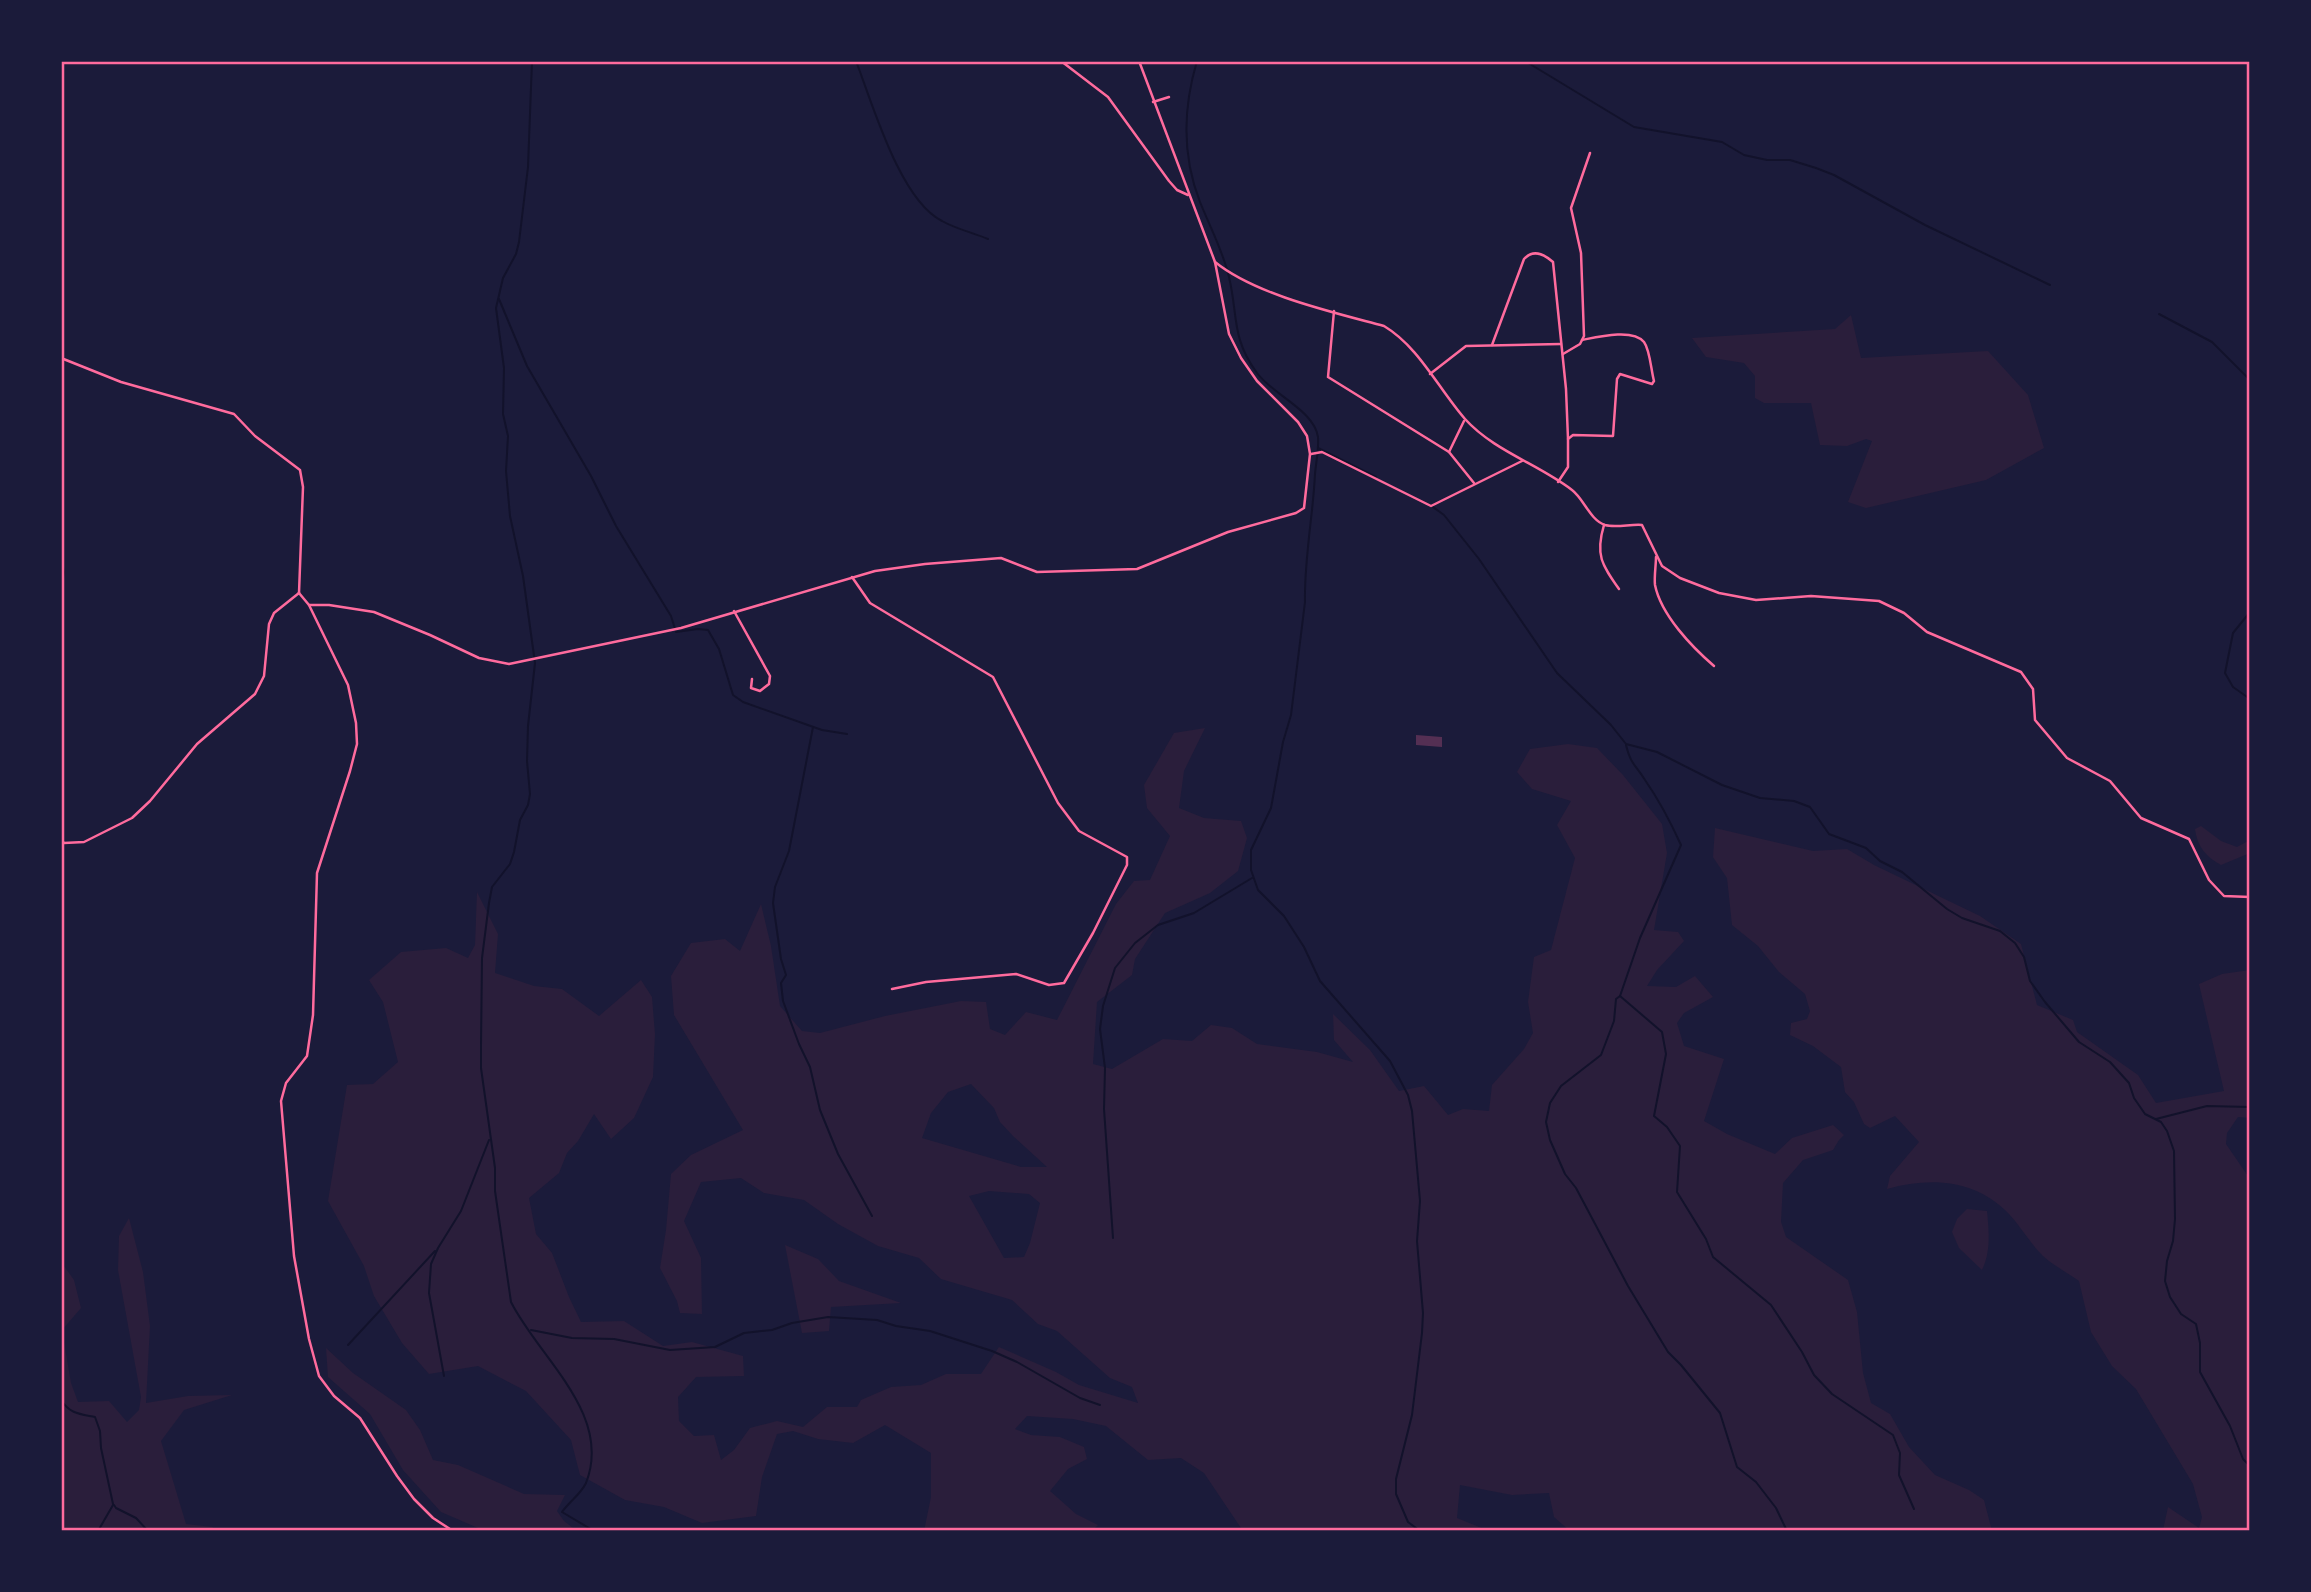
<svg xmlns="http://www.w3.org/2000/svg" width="2311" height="1592" viewBox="0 0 2311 1592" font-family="'Alegreya Sans',sans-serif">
  <rect width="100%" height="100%" fill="#1b1b3a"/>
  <g fill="#2a1e3b" fill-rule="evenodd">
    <polygon points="1851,315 1861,358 1988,351 2028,395 2044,448 1986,480 1866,508 1848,502 1872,441 1866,439 1847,446 1820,445 1811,403 1764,403 1755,398 1755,376 1744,363 1706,357 1692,338 1835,329"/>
    <path d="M1205,728L1184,771L1179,808L1204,818L1241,821L1247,838L1238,871L1210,893L1165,913L1135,959L1132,975L1097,1002L1093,1064L1112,1069L1163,1039L1192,1041L1211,1025L1232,1028L1257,1044L1317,1052L1353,1062L1334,1040L1333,1014L1370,1050L1399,1091L1424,1086L1448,1115L1463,1109L1489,1111L1492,1085L1524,1049L1533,1033L1528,1002L1534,957L1551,950L1575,858L1557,825L1571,801L1532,789L1517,772L1530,749L1568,744L1597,748L1623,775L1662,824L1667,853L1654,930L1678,932L1684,941L1657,970L1647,986L1676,987L1695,976L1713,997L1684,1013L1677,1023L1684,1046L1724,1059L1704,1121L1727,1134L1775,1154L1792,1138L1833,1125L1844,1135L1839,1140L1833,1150L1803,1160L1783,1183L1781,1222L1786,1237L1848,1280L1857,1312L1863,1373L1871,1403L1890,1414L1909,1447L1935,1475L1969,1490L1984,1500L1992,1531H1570L1554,1517L1549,1493L1512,1495L1460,1485L1457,1518L1489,1531H1243L1204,1473L1181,1458L1148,1460L1106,1426L1073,1419L1027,1416L1015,1429L1031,1435L1060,1437L1084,1447L1087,1459L1068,1469L1050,1491L1076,1514L1098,1525L1092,1531H924L931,1497V1453L885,1425L853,1443L818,1439L793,1431L777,1434L762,1477L756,1516L702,1523L664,1507L625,1500L580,1475L571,1440L526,1391L478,1366L429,1374L402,1343L374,1296L364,1266L328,1201L347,1085L373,1084L398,1062L383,1002L369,980L401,952L446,948L468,958L475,945L477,892L498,934L495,973L534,986L562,989L599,1016L641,980L652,997L655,1034L653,1077L634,1118L611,1139L594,1114L578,1141L567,1153L559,1173L529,1198L536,1234L552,1253L569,1297L581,1322L624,1321L663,1346L692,1342L743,1356L744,1376L696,1377L678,1397L679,1421L694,1436L714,1435L721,1460L734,1450L750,1428L777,1421L803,1427L827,1407H857L861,1400L891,1387L921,1385L946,1374H981L999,1347L1056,1372L1079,1385L1138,1403L1132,1387L1110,1378L1057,1331L1038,1324L1012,1300L941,1279L919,1258L878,1246L838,1224L804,1200L764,1193L741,1178L701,1182L684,1221L701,1258L702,1314L680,1313L677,1301L660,1268L666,1230L671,1174L691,1155L743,1130L674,1015L671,976L691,943L725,939L740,951L761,904L771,946L780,1006L802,1031L820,1033L885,1016L961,1001L986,1002L990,1029L1005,1035L1026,1012L1057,1020L1116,904L1134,881L1150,880L1170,836L1147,808L1144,785L1174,733ZM971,1084L994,1108L1000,1122L1013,1136L1047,1167H1021L922,1138L931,1113L948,1092ZM989,1191L1029,1194L1040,1203L1030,1243L1024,1257L1004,1258L969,1196Z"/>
    <path d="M2201,826L2221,841L2237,847L2250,840V853L2221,865C2206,857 2197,846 2195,829Z"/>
    <path d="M1715,828L1813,851L1847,849L1874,865L1980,916L2021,944L2037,1005L2073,1020L2077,1032L2138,1075L2156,1103L2224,1091L2199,984L2222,974L2250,970V1118L2238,1117L2227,1133L2226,1144L2250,1179V1531H2151L2163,1530L2168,1507L2199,1528L2202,1517L2193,1484L2136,1389L2112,1366L2091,1332L2079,1281C2068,1273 2054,1266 2043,1256C2030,1243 2021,1227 2009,1214C1975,1179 1931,1177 1887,1189L1890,1176L1919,1142L1895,1116L1870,1128L1864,1124L1854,1102L1845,1092L1841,1067L1813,1046L1790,1035L1791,1023L1807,1019L1810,1011L1805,994L1779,972L1758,946L1732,925L1727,878L1713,857Z"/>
    <path d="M1967,1209L1987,1211C1989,1231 1991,1252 1982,1270L1959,1248L1952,1232L1957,1219Z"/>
    <polygon points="129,1218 143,1272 150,1326 146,1403 188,1396 232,1395 184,1410 161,1441 186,1524 213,1527 212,1531 61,1531 61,1262 74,1280 81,1308 62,1330 71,1383 78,1402 109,1401 127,1422 139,1410 141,1397 118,1270 119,1236"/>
    <polygon points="785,1245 818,1259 839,1281 901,1303 831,1307 829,1331 802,1333"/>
    <polygon points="326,1348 353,1373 406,1410 420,1430 433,1460 458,1465 524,1494 565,1495 557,1511 564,1521 577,1531 485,1531 441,1512 403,1470 370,1414 328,1377"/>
  </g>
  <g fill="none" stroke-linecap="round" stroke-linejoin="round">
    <g stroke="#12122b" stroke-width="2">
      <path d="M532,61L528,167L519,242L516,254L503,278L496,308L504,368L503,414L508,436L506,471L510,516L523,576L535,663L528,726L527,761L530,794L528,805L520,820L514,852L510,864L492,887L489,903L482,958L481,1045V1068L495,1168V1191L511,1302C539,1358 613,1414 586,1483C581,1494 569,1502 562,1512L594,1531"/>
      <path d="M856,61C873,105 900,200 942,221C956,229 974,233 988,239"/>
      <path d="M1197,61C1183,108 1182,156 1200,202C1210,227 1223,251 1229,277C1238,314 1231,338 1257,373C1273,395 1314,410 1318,437C1319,449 1316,462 1315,474C1313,517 1304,559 1305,602L1291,715L1283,742L1271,808L1251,850V870L1258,890L1284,916L1304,947L1320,981L1390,1061L1408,1095L1412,1111L1420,1201L1417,1241L1423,1313L1422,1333L1412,1415L1396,1479V1494L1408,1522L1420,1531"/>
      <polyline points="1525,61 1634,127 1722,142 1744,155 1767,160 1790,160 1816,168 1834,175 1925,225 2050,285"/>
      <polyline points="499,299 527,366 591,476 616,526 671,616 676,632 698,629 708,630 719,649 733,695 743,702 822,730 847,734"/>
      <polyline points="2159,314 2212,342 2250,380"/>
      <polyline points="1318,448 1376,477"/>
      <polyline points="1433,507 1444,515 1479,559 1557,673 1611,725 1626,744 1657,752 1722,785 1760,798 1794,801 1810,807 1829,834 1866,848 1880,861 1902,872 1947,909 1962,918 2000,931 2015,943 2024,957 2030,981 2045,1002 2079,1042 2110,1062 2129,1083 2134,1098 2145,1114 2161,1122 2167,1131 2174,1151 2175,1219 2173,1241 2167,1261 2165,1281 2170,1297 2181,1314 2196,1324 2200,1343 2200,1372 2230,1426 2243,1459 2250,1466"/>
      <polyline points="61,559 64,572 61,589"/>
      <polyline points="2250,612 2233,633 2225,673 2233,687 2250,699"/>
      <polyline points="813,727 789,851 775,887 773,903 781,959 786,975 781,983 783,1001 799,1044 810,1067 820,1110 838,1154 872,1216"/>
      <path d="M1626,745C1631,765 1635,764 1645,780C1659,800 1671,823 1681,845L1640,938L1620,996L1616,999L1614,1021L1601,1055L1561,1086L1550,1103L1546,1122L1550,1140L1565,1174L1576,1188L1628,1286L1668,1352L1681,1365L1720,1413L1737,1467L1756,1482L1776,1508L1787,1531"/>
      <polyline points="1620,996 1662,1032 1666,1054 1654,1116 1667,1127 1680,1146 1677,1192 1706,1239 1713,1257 1771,1305 1802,1352 1814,1375 1832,1394 1893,1435 1900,1453 1899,1475 1914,1509"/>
      <polyline points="2156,1119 2207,1106 2250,1107"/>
      <polyline points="1113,1238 1104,1109 1105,1068 1100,1029 1103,1006 1115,968 1135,943 1158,925 1194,913 1252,878"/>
      <polyline points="531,1330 572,1338 614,1339 670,1350 715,1347 744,1333 772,1330 792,1323 828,1317 877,1320 896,1326 930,1331 992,1351 1017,1362 1080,1398 1100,1405"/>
      <polyline points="348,1345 435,1251"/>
      <polyline points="444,1376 429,1293 431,1264 438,1248 461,1211 489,1140"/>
      <path d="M61,1400C70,1414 80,1414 95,1417L100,1431L101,1448L113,1504"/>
      <polyline points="114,1505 116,1508 136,1518 148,1531"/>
      <polyline points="98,1531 113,1505"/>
    </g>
  </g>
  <polygon fill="#542f53" points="1416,735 1442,737 1442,747 1416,745"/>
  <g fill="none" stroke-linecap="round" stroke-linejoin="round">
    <g stroke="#ff6b9d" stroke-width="2.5">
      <polyline points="1061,61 1108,97 1169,181 1177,190 1188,195"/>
      <path d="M1139,61L1215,262C1256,295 1332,312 1384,326C1419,347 1438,388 1465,419C1494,451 1538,464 1572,490C1584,499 1590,520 1605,525C1615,528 1631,524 1642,525L1662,566L1680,578L1719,593L1756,600L1811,596L1879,601L1904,613L1927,632L2021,672L2033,689L2035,720L2067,758L2110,781L2141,818L2189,839L2209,880L2224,896L2250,897"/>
      <polyline points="1153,102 1169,97"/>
      <polyline points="1334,311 1328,377 1449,452 1474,483"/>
      <path d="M1492,345L1524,259C1533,249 1544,254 1553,262L1566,389L1568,439"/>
      <polyline points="1563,354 1580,344 1584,336 1581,253 1571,208 1590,153"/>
      <polyline points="61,358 121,382 234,414 255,436 300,470 303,487 299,593"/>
      <polyline points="1430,374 1466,346 1561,344"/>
      <polyline points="1449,452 1464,421"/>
      <polyline points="1311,454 1322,452 1431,506 1522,461"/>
      <path d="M1558,482L1568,467V439L1573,435L1613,436L1617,379L1620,374L1652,384L1654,381C1651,370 1650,350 1644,342C1633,328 1597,337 1582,340"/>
      <path d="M1604,525C1595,555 1602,565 1619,589"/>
      <path d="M1656,557C1656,565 1654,577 1655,585C1661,615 1692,647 1714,666"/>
      <polyline points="852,577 870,603 993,677 1058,803 1079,831 1127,857 1127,865 1093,933 1064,983 1049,985 1016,974 926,982 892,989"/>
      <polyline points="299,593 309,605 348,685 356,723 357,744 350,771 317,873 313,1015 307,1056 286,1083 281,1101 294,1256 309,1339 319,1376 334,1396 360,1418 397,1476 414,1499 433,1518 453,1531"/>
      <polyline points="309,605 329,605 374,612 430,635 479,658 509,664 681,628 875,571 925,564 1001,558 1037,572 1137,569 1228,532 1296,513 1304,508 1310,454 1307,436 1298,422 1257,381 1241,358 1229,334 1215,262"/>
      <polyline points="734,611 770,676 769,684 760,691 751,688 752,679"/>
      <polyline points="61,840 64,843 84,842 132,818 150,801 197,744 255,694 264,676 269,624 274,613 299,593"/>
    </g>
  </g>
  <rect width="2311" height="1592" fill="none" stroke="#1b1b3a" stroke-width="126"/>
  <rect x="63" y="63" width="2185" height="1466" fill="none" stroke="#ff6b9d" stroke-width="2.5"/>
</svg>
